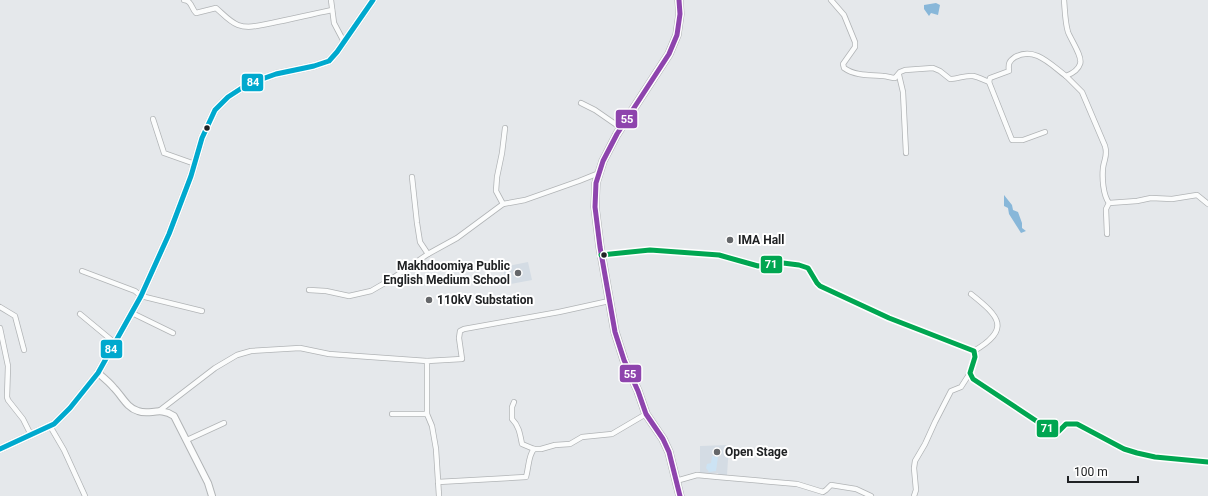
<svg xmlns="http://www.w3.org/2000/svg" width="1208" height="496" viewBox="0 0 1208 496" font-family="Roboto,sans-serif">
  <rect width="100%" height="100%" fill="#e5e8eb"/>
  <g fill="#d4dce4">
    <polygon points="528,262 532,280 506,285 503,267"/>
    <polygon points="729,445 727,475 719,476 718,473 700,474 700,446"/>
  </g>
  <polygon fill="#cce3f4" points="712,456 718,457 716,471 709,472 706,468 707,464 711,463"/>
  <g fill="#88b7d9">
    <polygon points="936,3 940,5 938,15 931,13 929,16 924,9 924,5"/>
    <polygon points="1004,195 1012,205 1013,210 1018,212 1022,223 1022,228 1026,231 1021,233 1009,214 1008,208 1004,206"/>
  </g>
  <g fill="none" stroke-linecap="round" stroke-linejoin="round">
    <g stroke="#b1b4b6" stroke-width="6">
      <g id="street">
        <path d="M184,0C192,1 191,8 196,13L216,8C223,14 230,22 238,25C249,29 261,25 272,23C292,19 312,14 332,10"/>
        <polyline points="331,0 334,23 344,42"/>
        <path d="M831,0L844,15L855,42V47L843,64L844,68C855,76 870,75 883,76C887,76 891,78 895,78L900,72L905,70L933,68L940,71L950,79C958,79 965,75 973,76C978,77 984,80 989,82L990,78L1009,71C1008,64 1009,61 1015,57C1035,46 1051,65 1066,76"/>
        <path d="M1064,0C1065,11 1065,22 1068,32C1071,40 1083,57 1080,64C1078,71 1071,74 1066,76L1082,92L1105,146C1108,156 1104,159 1103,168C1102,178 1103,195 1109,203L1137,201L1151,198L1172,199L1197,195L1208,204"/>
        <polyline points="899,75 903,92 906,153"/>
        <polyline points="989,82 1012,140 1023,140 1045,132"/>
        <polyline points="581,103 595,110 621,128"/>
        <polyline points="153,119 164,153 195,164"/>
        <polyline points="412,177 417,223 420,242 428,254"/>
        <polyline points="503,204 496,191 497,177 502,153 505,128"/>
        <polyline points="1107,234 1106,209 1109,203"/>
        <polyline points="601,255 650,250 719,255 758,266 783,263 799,265 808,268 817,283 820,286 889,318 974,351 975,357 970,373 973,379 1053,432 1058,432 1066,424 1077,424 1124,449 1137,453 1155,457 1208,462"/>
        <polyline points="82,271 135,291 141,296 202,311"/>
        <polyline points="309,290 326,291 349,296 371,291 390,280 428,254 457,238 503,204 525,200 579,181 599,173"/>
        <path d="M971,294C1000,317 1011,329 974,351"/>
        <polyline points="0,307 15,316 24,350"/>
        <polyline points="132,313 173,333"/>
        <polyline points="80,314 115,343"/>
        <polyline points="0,328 8,366 7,397 8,400 23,419 31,435"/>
        <path d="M514,402L512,407V419C519,426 520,434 522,444L534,449H541L555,445L570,444L582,437L612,434L646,414"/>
        <polyline points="159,411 215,368 237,355 251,351 300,348 329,354 427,361"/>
        <polyline points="392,414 427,414"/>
        <polyline points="50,426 64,450 85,496"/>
        <polyline points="187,440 224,423"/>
        <polyline points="676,481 697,475 718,477 797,484 823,492 826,490 831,485 856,489 871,496"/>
        <path d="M438,482L526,477C529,467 528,456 534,449"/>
        <polyline points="439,496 436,449 432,426 427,414 427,361 462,359 459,338 460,331 464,329 559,312 609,301"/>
        <polyline points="914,496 916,490 914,468 915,461 925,444 935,422 951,391 961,387 970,373"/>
      </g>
    </g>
    <g stroke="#b1b4b6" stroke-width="8">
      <g id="secondary">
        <path d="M98,373C104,378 109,382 114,388C122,396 127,408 138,411C150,416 159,406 174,416L208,483L212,496"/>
        <polyline points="0,449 54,424 70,408 98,373 141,296 169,234 191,176 202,138 215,110 228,97 248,84 276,74 314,66 329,61 337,52 373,0"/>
      </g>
    </g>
    <g stroke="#b1b4b6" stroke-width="9">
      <polyline id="primary" points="679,0 680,14 677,35 669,54 617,134 603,161 596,183 595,207 600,247 615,332 624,360 638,391 646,414 663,439 669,452 680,496"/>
    </g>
    <use href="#street" stroke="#fbfcfc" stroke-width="4.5"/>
    <use href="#secondary" stroke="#fbfcfc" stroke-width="6"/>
    <use href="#primary" stroke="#fbfcfc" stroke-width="7"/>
    <g stroke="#fff" stroke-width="8">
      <polyline id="bus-1" points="679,0 680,14 677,35 669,54 617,134 603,161 596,183 595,207 600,247 615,332 624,360 638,391 646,414 663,439 669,452 680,496"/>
    </g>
    <g stroke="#fff" stroke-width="8">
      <polyline id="bus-2" points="601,255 650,250 719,255 758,266 783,263 799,265 808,268 817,283 820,286 889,318 974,351 975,357 970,373 973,379 1053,432 1058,432 1066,424 1077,424 1124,449 1137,453 1155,457 1208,462"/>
    </g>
    <g stroke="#fff" stroke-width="8">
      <polyline id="bus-3" points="0,449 54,424 70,408 98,373 141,296 169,234 191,176 202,138 215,110 228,97 248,84 276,74 314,66 329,61 337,52 373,0"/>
    </g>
    <use href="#bus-1" stroke="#8e44ad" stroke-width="5"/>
    <use href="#bus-2" stroke="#00a651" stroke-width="5"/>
    <use href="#bus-3" stroke="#00a9ce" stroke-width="5"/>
  </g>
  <g fill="#202224" stroke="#fff" stroke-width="1.5">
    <circle cx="207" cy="128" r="3.5"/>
    <circle cx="604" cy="255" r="3.5"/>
  </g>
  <g fill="#65676a" stroke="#fff" stroke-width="1.5">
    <circle cx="730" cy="240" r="4"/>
    <circle cx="518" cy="273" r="4"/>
    <circle cx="429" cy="300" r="4"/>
    <circle cx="717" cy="452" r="4"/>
  </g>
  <g text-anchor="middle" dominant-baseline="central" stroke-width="4" stroke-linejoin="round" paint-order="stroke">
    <g font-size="12" font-weight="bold" fill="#202224" stroke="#fff" text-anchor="start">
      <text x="738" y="240">IMA Hall</text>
      <text x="510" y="266" text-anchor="end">Makhdoomiya Public<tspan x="510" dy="14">English Medium School</tspan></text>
      <text x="437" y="300">110kV Substation</text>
      <text x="725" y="452">Open Stage</text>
    </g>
  </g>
  <g stroke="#fff" stroke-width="1.5">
    <rect x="241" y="73" width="23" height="19" rx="4" fill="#00a9ce"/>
    <rect x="615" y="109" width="23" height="20" rx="4" fill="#8e44ad"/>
    <rect x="760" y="255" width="23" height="19" rx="4" fill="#00a651"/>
    <rect x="100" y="339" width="23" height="20" rx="4" fill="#00a9ce"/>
    <rect x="619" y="364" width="23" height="19" rx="4" fill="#8e44ad"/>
    <rect x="1036" y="419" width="23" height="19" rx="4" fill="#00a651"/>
  </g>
  <g font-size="11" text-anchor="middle" font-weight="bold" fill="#fff">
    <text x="253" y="86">84</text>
    <text x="627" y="123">55</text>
    <text x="771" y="268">71</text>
    <text x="111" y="353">84</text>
    <text x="630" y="378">55</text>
    <text x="1047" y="432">71</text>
  </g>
  <path d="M1068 476v6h70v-6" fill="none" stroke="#202224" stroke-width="2"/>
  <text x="1074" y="476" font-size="12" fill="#202224" stroke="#ffffff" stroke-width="3" paint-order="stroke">100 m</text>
</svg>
